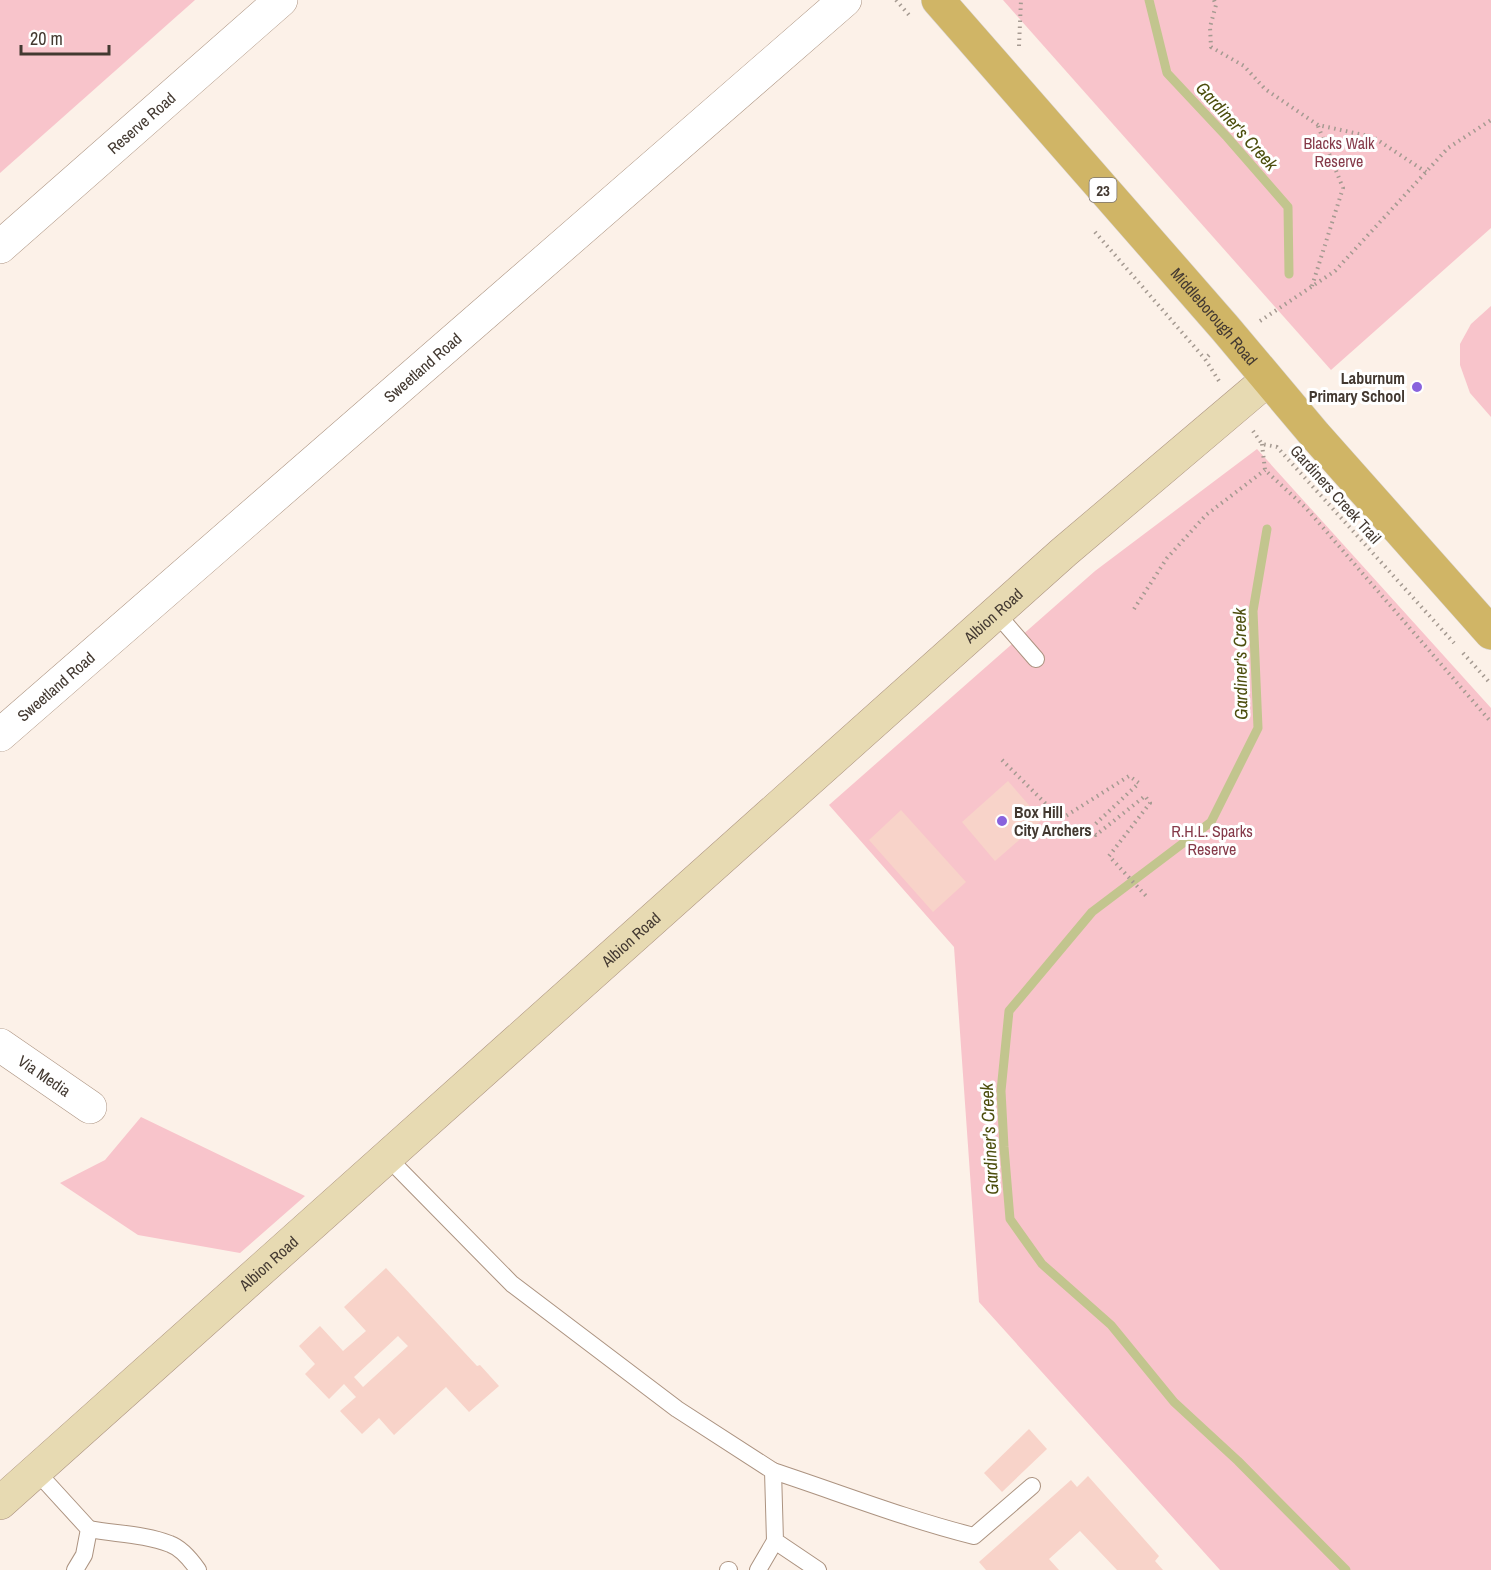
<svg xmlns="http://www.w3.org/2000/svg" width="1491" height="1570" viewBox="0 0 1491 1570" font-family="'Archivo Narrow',sans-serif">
  <rect width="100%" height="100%" fill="#fcf1e8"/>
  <g fill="#f8c4cb">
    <polygon points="0,0 195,0 0,173"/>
    <polygon points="1003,0 1491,0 1491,228 1331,370"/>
    <polygon points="1491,306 1491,417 1470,393 1460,365 1460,344 1471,324"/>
    <polygon points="1257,449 1491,708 1491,1570 1220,1570 979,1302 954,947 829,805 1095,571"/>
    <polygon points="141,1117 305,1196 240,1253 138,1235 60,1183 105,1160"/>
  </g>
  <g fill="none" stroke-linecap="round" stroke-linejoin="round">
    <g stroke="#c2c58e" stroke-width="9">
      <polyline points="1149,0 1167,73 1227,137 1288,207 1289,274"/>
      <polyline points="1267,529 1253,611 1258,728 1211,822 1092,912 1009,1011 1001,1091 1004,1147 1010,1219 1042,1264 1111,1325 1174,1402 1238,1461 1346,1570"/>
    </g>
  </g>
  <g fill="#f8d3c9" fill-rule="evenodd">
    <polygon points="1008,781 1042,820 995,861 962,822"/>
    <polygon points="901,810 966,882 933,912 869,840"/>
    <path d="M386,1268L477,1366L480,1365L499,1386L469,1412L446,1387L394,1435L379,1418L362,1434L340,1411L356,1397L344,1384L329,1399L305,1374L315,1364L299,1346L320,1326L343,1351L366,1331L344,1307ZM398,1336L408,1346L363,1387L354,1377Z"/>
    <polygon points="1029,1429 1047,1449 1002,1492 984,1473"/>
    <polygon points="1088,1476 1159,1556 1155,1561 1163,1570 1117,1570 1080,1531 1049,1559 1059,1570 986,1570 979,1562 1071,1480 1077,1487"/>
  </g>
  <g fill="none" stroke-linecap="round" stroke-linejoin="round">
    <g stroke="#ac9380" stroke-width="18">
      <g id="lane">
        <polyline points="997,614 1036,659"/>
        <polyline points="388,1158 512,1284 677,1409 773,1471 775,1541 818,1570"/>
        <polyline points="36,1471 89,1529 84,1555 75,1570"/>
        <path d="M773,1471C840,1493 906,1519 974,1536L1032,1486"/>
        <path d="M89,1529C115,1534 145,1534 170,1544C181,1548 191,1560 198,1570"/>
        <polyline points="728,1570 729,1570"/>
        <polyline points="758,1570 775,1541"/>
      </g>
    </g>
    <g stroke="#ac9380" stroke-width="34">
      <g id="street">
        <path id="s1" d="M0,247L281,0"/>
        <path id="s2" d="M0,735L845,0"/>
        <path id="s3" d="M0,1045L90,1107"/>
      </g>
    </g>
    <g stroke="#ac9380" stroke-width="34">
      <g id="secondary">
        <path id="s4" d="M0,1503L1064,552L1267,380"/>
      </g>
    </g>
    <g stroke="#d6d3d2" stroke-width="34">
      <g id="primary">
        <path id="s5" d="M938,0L1225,328L1315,435L1491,633"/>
      </g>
    </g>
    <g stroke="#a59a91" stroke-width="4" stroke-dasharray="1.5 4.5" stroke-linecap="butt">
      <polyline points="896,0 909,15"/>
      <polyline points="1214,0 1216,5 1210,27 1211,47 1244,66 1265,89 1318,125 1373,137 1426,172"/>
      <polyline points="1019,46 1021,0"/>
      <polyline points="1095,232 1205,359"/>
      <polyline points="1312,286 1343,188 1318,126"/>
      <polyline points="1260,321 1335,271 1448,148 1491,120"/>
      <polyline points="1209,355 1205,359 1219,381"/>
      <polyline points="1253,431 1262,444 1277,447 1454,643"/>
      <polyline points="1262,444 1265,470 1306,508 1491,722"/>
      <polyline points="1134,609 1167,558 1206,515 1265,470"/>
      <polyline points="1463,653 1491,684"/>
      <polyline points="1002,760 1061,819 1129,776 1139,783 1089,830 1096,835 1145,796 1150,803 1109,856 1147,897"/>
    </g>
    <use href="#lane" stroke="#fff" stroke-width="16"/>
    <use href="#street" stroke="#fff" stroke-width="33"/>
    <use href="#secondary" stroke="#e7dab2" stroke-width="33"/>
    <use href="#primary" stroke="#d0b566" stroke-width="33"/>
  </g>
  <g fill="#8963dd" stroke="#fff" stroke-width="2">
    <circle cx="1417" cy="387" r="6"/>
    <circle cx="1002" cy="821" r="6"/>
  </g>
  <g text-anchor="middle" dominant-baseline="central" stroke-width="6" stroke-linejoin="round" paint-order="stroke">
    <rect fill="#fff" stroke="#7b746f" stroke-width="1.5" x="1089.5" y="178" width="27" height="24" rx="4.5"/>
    <g font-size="15" font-weight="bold" fill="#433931">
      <text x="1103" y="190">23</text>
    </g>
    <g font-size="16" fill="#433931" stroke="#fff">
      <text stroke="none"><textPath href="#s1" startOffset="188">Reserve Road</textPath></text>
      <text stroke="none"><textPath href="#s5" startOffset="420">Middleborough Road</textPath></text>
      <text stroke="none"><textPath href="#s2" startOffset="560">Sweetland Road</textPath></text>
      <text transform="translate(1336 494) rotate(48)">Gardiners Creek Trail</text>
      <text stroke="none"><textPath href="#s4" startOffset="1332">Albion Road</textPath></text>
      <text stroke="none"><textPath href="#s2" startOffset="74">Sweetland Road</textPath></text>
      <text stroke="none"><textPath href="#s4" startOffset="846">Albion Road</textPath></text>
      <text stroke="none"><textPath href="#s3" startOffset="54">Via Media</textPath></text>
      <text stroke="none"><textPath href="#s4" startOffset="360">Albion Road</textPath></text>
    </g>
    <g font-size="16" fill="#853a49" stroke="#fff">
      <text x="1339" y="143">Blacks Walk<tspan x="1339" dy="18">Reserve</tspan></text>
      <text x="1212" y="831">R.H.L. Sparks<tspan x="1212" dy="18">Reserve</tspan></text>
    </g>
    <g font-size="16" font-weight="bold" fill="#433931" stroke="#fff" text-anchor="end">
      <text x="1405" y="378">Laburnum<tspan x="1405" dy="18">Primary School</tspan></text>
      <text x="1014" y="812" text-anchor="start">Box Hill<tspan x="1014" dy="18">City Archers</tspan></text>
    </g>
    <g font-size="18" font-style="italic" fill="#4c4e0d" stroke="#fff">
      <text transform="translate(1237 126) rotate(48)">Gardiner's Creek</text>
      <text transform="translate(1240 664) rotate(-91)">Gardiner's Creek</text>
      <text transform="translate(989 1139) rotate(-93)">Gardiner's Creek</text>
    </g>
  </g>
  <path d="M21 45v9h88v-9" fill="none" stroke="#433931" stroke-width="3"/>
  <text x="30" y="45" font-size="18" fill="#433931" stroke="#ffffff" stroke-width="4.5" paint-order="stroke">20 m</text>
</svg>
